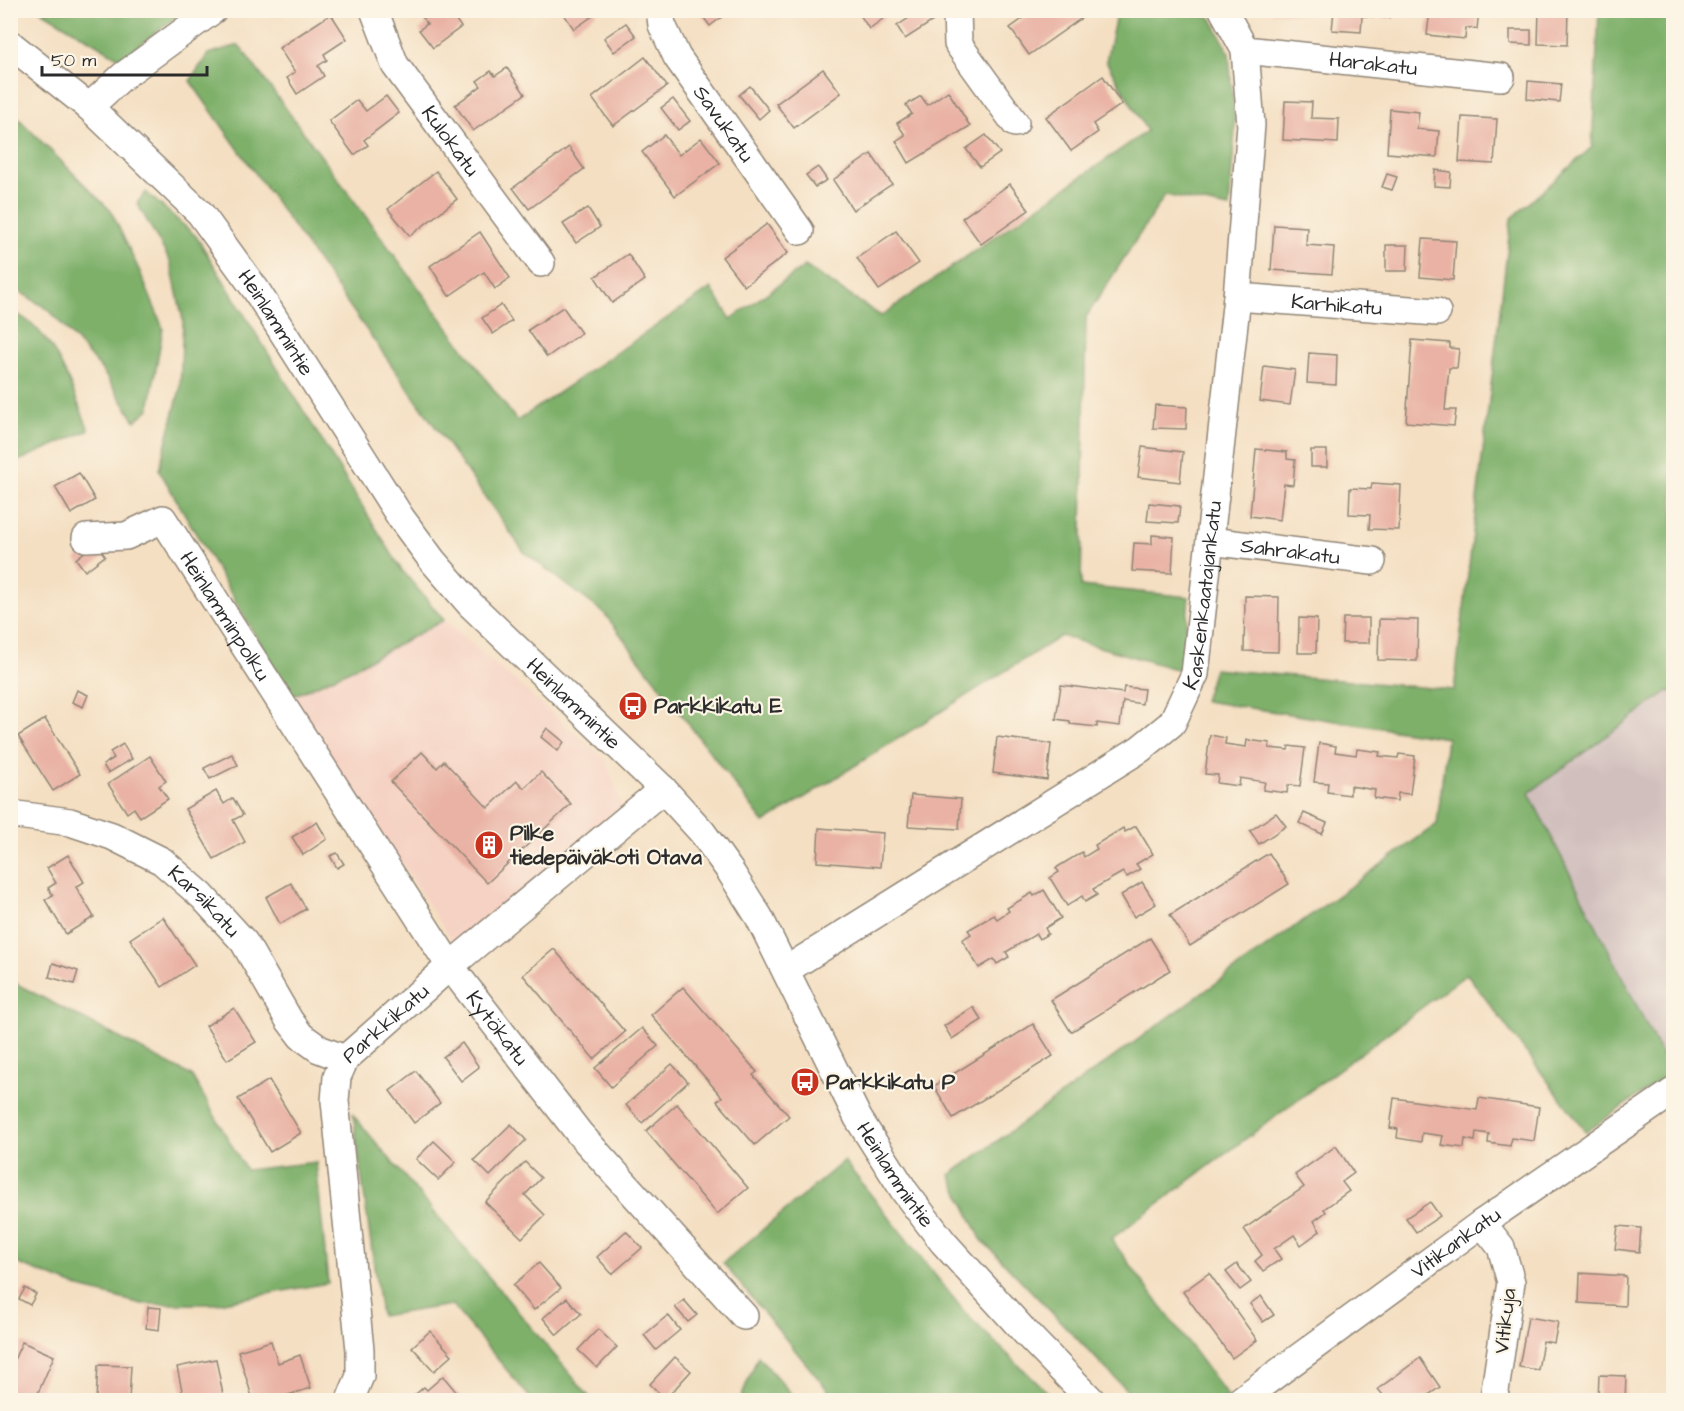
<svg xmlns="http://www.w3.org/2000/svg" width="1684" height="1411" viewBox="0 0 1684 1411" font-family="'Architects Daughter',sans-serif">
  <rect width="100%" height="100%" fill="#fcf5e5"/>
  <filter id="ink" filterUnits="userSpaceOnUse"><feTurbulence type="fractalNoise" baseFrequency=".0167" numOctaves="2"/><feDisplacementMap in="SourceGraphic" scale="12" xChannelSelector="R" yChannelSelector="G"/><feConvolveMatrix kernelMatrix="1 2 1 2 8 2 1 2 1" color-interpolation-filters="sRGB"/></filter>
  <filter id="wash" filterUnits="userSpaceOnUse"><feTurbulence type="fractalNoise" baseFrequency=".008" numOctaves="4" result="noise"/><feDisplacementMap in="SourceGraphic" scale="24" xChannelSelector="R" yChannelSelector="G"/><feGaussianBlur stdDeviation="1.35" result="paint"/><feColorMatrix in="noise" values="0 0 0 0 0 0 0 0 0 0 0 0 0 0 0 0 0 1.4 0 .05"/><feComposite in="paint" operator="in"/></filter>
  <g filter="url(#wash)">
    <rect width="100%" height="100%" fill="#f4dfc2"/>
    <polygon fill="#f5d2c3" points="444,620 606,760 623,809 455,945 291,697 354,668"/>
    <polygon fill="#d1bfbd" points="1668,690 1673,692 1673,1079 1529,793"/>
    <g fill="#7eb06a" stroke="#546e4a" stroke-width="1.5">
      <polygon points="41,11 184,11 121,59"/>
      <polygon points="1117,11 1202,11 1212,19 1229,53 1235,129 1229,208 1165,195 1086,317 1081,586 1189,597 1182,671 1061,636 764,823 604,613 524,552 190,81 208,54 239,45 517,421 711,288 731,319 805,266 881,316 1147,131 1106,61"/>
      <polygon points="1599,11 1673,11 1673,692 1668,691 1529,793 1671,1073 1586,1132 1467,974 1111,1239 1229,1398 1217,1400 1136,1400 981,1239 950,1175 1437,824 1447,738 1204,701 1214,669 1454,690 1511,219 1592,147"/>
      <polygon points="11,111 111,211 140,272 163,328 149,409 135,421 102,370 49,310 11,286"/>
      <polygon points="146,192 196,236 401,569 444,620 354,668 291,697 159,470 180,389 183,320 170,261 137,203"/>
      <path d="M10,311C55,328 71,389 89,430L11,464Z"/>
      <polygon points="11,981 192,1076 246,1170 316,1162 328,1283 212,1304 142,1304 80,1288 11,1261"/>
      <polygon points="353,1115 592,1400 532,1400 452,1305 381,1316"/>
      <polygon points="844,1161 967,1315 1055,1400 836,1400 723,1263"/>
      <polygon points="758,1356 793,1396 796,1400 740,1400"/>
    </g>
    <g id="blocks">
      <g fill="#e9b2a4">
        <polygon points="417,10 461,10 453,16 461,27 433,48 419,30 427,24"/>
        <polygon points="561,10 595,10 597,13 574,29"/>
        <polygon points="698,10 731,10 710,26"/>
        <polygon points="857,10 895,10 869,29"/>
        <polygon points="921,10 926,10 933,21 905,39 897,26"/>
        <polygon points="1035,10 1078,10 1083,17 1029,55 1010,28"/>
        <polygon points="1272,10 1311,10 1311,14 1272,12"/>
        <polygon points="1334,10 1390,10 1389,18 1362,16 1361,32 1332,30"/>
        <polygon points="1430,10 1479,10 1477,29 1466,28 1465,39 1427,35"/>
        <polygon points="1539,10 1568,10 1567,45 1538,44"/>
        <polygon points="331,14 347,39 324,54 327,60 318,66 324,76 297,94 287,78 295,72 279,48"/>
        <polygon points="626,23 636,36 614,52 604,38"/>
        <polygon points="1510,30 1531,30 1531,45 1510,44"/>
        <polygon points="645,57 667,86 613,126 592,98"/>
        <polygon points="507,68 525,94 473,131 455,105 481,86 477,81 491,71 495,76"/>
        <polygon points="823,69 841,93 794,128 776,104"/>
        <polygon points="1103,76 1122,104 1093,124 1098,132 1071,151 1046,117"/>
        <polygon points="1528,81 1561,84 1559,102 1527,99"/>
        <polygon points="750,86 769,110 759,119 739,95"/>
        <polygon points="948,91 970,126 909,163 896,141 905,135 897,123 912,114 906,105 921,96 927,105"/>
        <polygon points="386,96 399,113 364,140 368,145 354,155 329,121 357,100 366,111"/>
        <polygon points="673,99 690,121 678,130 661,108"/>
        <polygon points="1285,101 1312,102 1311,118 1339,119 1338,143 1283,140"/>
        <polygon points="1390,109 1419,112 1417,129 1439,131 1437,157 1387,153"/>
        <polygon points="1462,117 1497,119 1494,164 1459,162"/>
        <polygon points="664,135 679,155 701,138 720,163 675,196 642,152"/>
        <polygon points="986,135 1000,153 980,167 966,149"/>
        <polygon points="569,147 584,169 529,209 513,188"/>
        <polygon points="871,154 892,184 853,210 833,180"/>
        <polygon points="818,167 827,180 815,187 806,175"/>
        <polygon points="1435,170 1451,172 1450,187 1434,186"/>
        <polygon points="436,171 457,199 410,236 388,209"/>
        <polygon points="1387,174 1397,177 1392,190 1382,187"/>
        <polygon points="1010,184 1029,210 981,244 962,218"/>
        <polygon points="588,208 600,227 576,243 563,224"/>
        <polygon points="767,224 788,253 744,286 722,257"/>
        <polygon points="1274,225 1307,227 1306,245 1334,247 1332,274 1271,270"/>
        <polygon points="896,231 919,263 879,290 857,258"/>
        <polygon points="480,232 510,278 495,289 484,272 449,296 430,266"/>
        <polygon points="1423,239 1456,241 1453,280 1420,277"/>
        <polygon points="1386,245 1408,245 1407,271 1386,271"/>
        <polygon points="628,254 645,280 612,303 595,277"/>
        <polygon points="501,305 512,321 493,334 482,318"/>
        <polygon points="563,307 581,333 547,357 528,330"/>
        <polygon points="1412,340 1450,343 1450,348 1459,349 1457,368 1449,368 1445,410 1456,410 1454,426 1406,422"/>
        <polygon points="1309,353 1337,355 1336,385 1307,383"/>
        <polygon points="1264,366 1295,370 1290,405 1260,401"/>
        <polygon points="1155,405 1187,407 1186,429 1153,428"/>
        <polygon points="1142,447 1183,452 1180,482 1138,477"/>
        <polygon points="1256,449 1287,452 1287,459 1295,460 1293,485 1284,484 1280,520 1250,516"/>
        <rect x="1311" y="450" width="16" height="17"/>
        <polygon points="79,473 95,500 71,514 55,487"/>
        <polygon points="1372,483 1401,485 1399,530 1369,529 1370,515 1349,514 1350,488 1371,489"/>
        <polygon points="1149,503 1180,506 1178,523 1147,521"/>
        <polygon points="1152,535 1174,537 1172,573 1132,571 1134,543 1152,544"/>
        <polygon points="96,543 105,556 85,571 76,559"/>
        <polygon points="1245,596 1279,597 1278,652 1244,651"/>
        <polygon points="1299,618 1317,619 1316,653 1298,653"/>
        <polygon points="1343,618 1369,618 1369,643 1342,643"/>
        <polygon points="1379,619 1418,620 1417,661 1378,660"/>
        <polygon points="1061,685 1123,693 1124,687 1144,689 1142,704 1123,701 1120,726 1097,723 1097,727 1070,724 1070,721 1056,719"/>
        <polygon points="77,690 88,695 83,707 72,702"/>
        <polygon points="45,719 80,774 53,791 18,736"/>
        <polygon points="547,728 564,742 558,751 541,737"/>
        <polygon points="1210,735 1226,738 1225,744 1246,747 1247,740 1270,743 1269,748 1288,750 1289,746 1305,748 1300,786 1288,785 1287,793 1263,790 1265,782 1240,778 1239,786 1217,783 1218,775 1205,774"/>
        <polygon points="997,737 1051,744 1047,780 993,773"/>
        <polygon points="1319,743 1336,746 1335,752 1356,755 1357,749 1380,752 1379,756 1398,758 1399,754 1415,756 1410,794 1398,793 1397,801 1374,798 1375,790 1350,786 1350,795 1327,792 1328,783 1314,782"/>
        <polygon points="123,744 132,759 108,773 103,765 114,758 110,752"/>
        <polygon points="422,752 437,768 444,761 488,808 517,781 524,788 541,772 571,804 487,883 391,782"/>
        <polygon points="232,754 238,765 210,779 204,768"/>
        <polygon points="150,756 166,781 159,786 168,799 140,817 134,808 127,813 108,784"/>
        <polygon points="216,791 224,804 233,798 243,815 233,820 245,842 214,859 185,809"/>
        <polygon points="911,795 961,799 959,829 908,826"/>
        <polygon points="1276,813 1286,826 1259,844 1250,831"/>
        <polygon points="1304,813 1327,823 1322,834 1299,823"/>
        <polygon points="317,822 327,839 303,855 292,837"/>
        <polygon points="1136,826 1153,854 1136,864 1140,869 1127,877 1123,872 1093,889 1097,895 1085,902 1082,896 1067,906 1050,878 1059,872 1056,868 1082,852 1084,857 1097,849 1095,845 1123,828 1125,832"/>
        <polygon points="819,828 883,833 880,867 817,862"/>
        <polygon points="337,853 344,864 337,868 330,856"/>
        <polygon points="1269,853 1289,884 1190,946 1170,915"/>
        <polygon points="68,855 84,882 76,887 94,917 66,934 45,900 53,895 48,888 56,883 47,868"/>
        <polygon points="1142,882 1156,904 1134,917 1121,895"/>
        <polygon points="291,883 306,909 280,924 266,897"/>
        <polygon points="1044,890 1061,918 1045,928 1048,934 1039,939 1036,934 1006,952 1009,957 997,964 994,959 979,968 962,940 971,934 968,930 994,915 997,919 1009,911 1007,908 1032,893 1034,896"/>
        <polygon points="163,917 195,965 162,987 130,939"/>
        <polygon points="1150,938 1170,970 1071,1032 1051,1000"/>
        <polygon points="554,949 625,1032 594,1059 523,975"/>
        <polygon points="53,963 78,971 74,984 49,977"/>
        <polygon points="683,987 757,1072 753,1075 789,1116 755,1145 717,1101 722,1097 651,1015"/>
        <polygon points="973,1007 982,1020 952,1039 944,1026"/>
        <polygon points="234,1008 256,1042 227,1060 206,1026"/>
        <polygon points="1033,1024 1053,1056 953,1118 934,1086"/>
        <polygon points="642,1028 658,1046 611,1087 595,1068"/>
        <polygon points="462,1043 479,1067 461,1081 443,1057"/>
        <polygon points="672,1064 688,1082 642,1123 626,1105"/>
        <polygon points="416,1071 440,1103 414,1123 390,1091"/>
        <polygon points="269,1080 301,1133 270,1152 238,1099"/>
        <polygon points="1394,1098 1477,1110 1479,1098 1539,1107 1534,1141 1512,1138 1510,1146 1488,1143 1489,1134 1476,1132 1475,1141 1465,1139 1464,1148 1441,1145 1443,1136 1422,1133 1421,1142 1397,1138 1398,1129 1390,1128"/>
        <polygon points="677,1104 748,1188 717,1214 646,1131"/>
        <polygon points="511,1124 526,1140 490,1176 474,1160"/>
        <polygon points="434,1141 456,1162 438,1180 416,1159"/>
        <polygon points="1336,1146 1354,1173 1342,1182 1349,1191 1324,1209 1326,1212 1314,1221 1320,1231 1301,1245 1294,1235 1274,1249 1281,1259 1263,1271 1255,1261 1262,1255 1244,1229 1304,1187 1295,1175"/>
        <polygon points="525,1162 541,1178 525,1195 545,1215 522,1238 485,1202"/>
        <polygon points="1430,1202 1440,1216 1416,1232 1406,1218"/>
        <polygon points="1618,1226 1641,1228 1639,1252 1615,1249"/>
        <polygon points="626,1231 642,1248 612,1274 597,1257"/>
        <polygon points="539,1263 561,1288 534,1310 513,1285"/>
        <polygon points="1237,1264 1251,1282 1240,1290 1226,1272"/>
        <polygon points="1209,1273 1257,1340 1232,1358 1183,1292"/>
        <polygon points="1580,1273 1626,1276 1625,1306 1579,1303"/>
        <polygon points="25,1288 36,1294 30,1305 19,1299"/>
        <polygon points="1261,1296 1274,1315 1263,1322 1250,1304"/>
        <polygon points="567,1298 581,1314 557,1335 543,1318"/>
        <polygon points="684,1300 697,1315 688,1322 675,1307"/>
        <polygon points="148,1307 161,1308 159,1330 146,1328"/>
        <polygon points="668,1315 680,1330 656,1350 644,1335"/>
        <polygon points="1528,1317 1558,1322 1554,1343 1543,1341 1538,1370 1519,1367"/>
        <polygon points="598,1329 617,1347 597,1368 578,1350"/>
        <polygon points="430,1331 452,1355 434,1371 412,1347"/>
        <polygon points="271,1341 278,1363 300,1355 311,1388 272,1400 253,1400 238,1351"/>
        <polygon points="22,1342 54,1356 35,1400 10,1400 10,1369"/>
        <polygon points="675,1357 691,1371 671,1393 679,1400 655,1400 660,1394 650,1384"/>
        <polygon points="1420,1358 1440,1387 1421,1400 1387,1400 1378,1389"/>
        <polygon points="216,1359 224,1400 184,1400 177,1367"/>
        <polygon points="98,1365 131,1366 129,1400 96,1400"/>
        <polygon points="1599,1375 1626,1376 1625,1400 1598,1400"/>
        <polygon points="443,1376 463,1400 411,1400 410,1399 424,1387 427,1390"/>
      </g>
    </g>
  </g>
  <g filter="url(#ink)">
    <use href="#blocks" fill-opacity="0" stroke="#908576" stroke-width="1.5"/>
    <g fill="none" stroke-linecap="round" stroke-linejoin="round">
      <g stroke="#908576" stroke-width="30">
        <g id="minor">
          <path id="s1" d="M374,10L395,65L541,263"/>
          <path id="s2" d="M660,10L662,25L677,57L800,231"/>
          <polyline points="957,10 958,44 1015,123"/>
          <path id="s3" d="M10,44L89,107L200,213L256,290L401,518L432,560L470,604L663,789L702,832L730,871L759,917L858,1118L905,1192L943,1242L1024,1331L1091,1400"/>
          <path id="s4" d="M1245,50L1501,77"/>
          <polyline points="89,107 123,76 213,10"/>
          <path id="s5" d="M1237,297L1437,312"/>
          <path id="s6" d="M86,538L126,536L163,519L450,966L579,1133L744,1316"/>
          <path id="s7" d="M1210,541L1372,561"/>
          <path id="s8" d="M10,814L70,822L112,836L162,861L202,896L244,942L289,1020L301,1036L319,1049L345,1059"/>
          <path id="s9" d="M786,970L1140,749L1172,723L1195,674L1237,297L1251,125L1245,50L1223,10"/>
          <polyline points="1482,1223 1501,1247 1511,1282 1495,1391"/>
          <path id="s10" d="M350,1400L360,1376V1350L335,1101L337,1077L345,1059L450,966L663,789"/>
          <path id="s11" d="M1241,1400L1482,1223L1674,1091"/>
        </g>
      </g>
      <use href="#minor" stroke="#fff" stroke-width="27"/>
    </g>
  </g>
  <defs>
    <g id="bus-disc" transform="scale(1.5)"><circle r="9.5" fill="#c8321e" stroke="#fcf5e5"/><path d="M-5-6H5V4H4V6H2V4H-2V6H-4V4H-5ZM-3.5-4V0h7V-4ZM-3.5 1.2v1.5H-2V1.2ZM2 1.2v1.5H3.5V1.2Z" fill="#fff"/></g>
    <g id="building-disc" transform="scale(1.5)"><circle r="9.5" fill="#c8321e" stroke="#fcf5e5"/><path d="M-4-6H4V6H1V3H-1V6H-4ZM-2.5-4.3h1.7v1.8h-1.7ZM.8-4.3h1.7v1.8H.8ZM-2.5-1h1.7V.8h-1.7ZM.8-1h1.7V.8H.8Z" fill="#fff"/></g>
  </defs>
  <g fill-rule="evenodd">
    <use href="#bus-disc" x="633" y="706"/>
    <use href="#building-disc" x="489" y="845"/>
    <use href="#bus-disc" x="805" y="1082"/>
  </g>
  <g text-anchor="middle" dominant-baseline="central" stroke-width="4.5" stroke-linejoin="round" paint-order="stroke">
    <g font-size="21" fill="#2b2b2b" stroke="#fcf5e5">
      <text stroke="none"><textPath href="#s4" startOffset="129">Harakatu</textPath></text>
      <text stroke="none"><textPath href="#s2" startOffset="132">Savukatu</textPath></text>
      <text stroke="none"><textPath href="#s1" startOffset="153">Kulokatu</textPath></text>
      <text stroke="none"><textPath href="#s5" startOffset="100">Karhikatu</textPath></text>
      <text stroke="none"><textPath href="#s3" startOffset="388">Heinlammintie</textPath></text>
      <text stroke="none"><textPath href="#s7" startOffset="81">Sahrakatu</textPath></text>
      <text stroke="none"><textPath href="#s9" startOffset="592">Kaskenkaatajankatu</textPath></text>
      <text stroke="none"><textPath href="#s6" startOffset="196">Heinlamminpolku</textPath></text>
      <text stroke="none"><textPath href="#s3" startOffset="874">Heinlammintie</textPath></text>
      <text stroke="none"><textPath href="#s8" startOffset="219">Karsikatu</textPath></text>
      <text stroke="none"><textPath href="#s10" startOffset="400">Parkkikatu</textPath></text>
      <text stroke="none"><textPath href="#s6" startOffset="690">Kytökatu</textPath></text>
      <text stroke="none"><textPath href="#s3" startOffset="1450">Heinlammintie</textPath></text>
      <text stroke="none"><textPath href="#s11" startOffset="266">Vitikankatu</textPath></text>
      <text transform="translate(1505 1321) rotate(-83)">Vitikuja</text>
    </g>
    <g font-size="21" font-weight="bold" fill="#2b2b2b" stroke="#fcf5e5" text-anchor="start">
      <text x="654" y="706">Parkkikatu E</text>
      <text x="510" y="833">Pilke<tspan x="510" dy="24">tiedepäiväkoti Otava</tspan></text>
      <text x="826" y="1082">Parkkikatu P</text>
    </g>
  </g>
  <rect width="1684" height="1411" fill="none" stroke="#fcf5e5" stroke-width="36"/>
  <path d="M42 66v9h165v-9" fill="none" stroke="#2b2b2b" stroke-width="3"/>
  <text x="51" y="66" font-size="18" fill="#2b2b2b" stroke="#fcf5e5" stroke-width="4.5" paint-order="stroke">50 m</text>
</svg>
